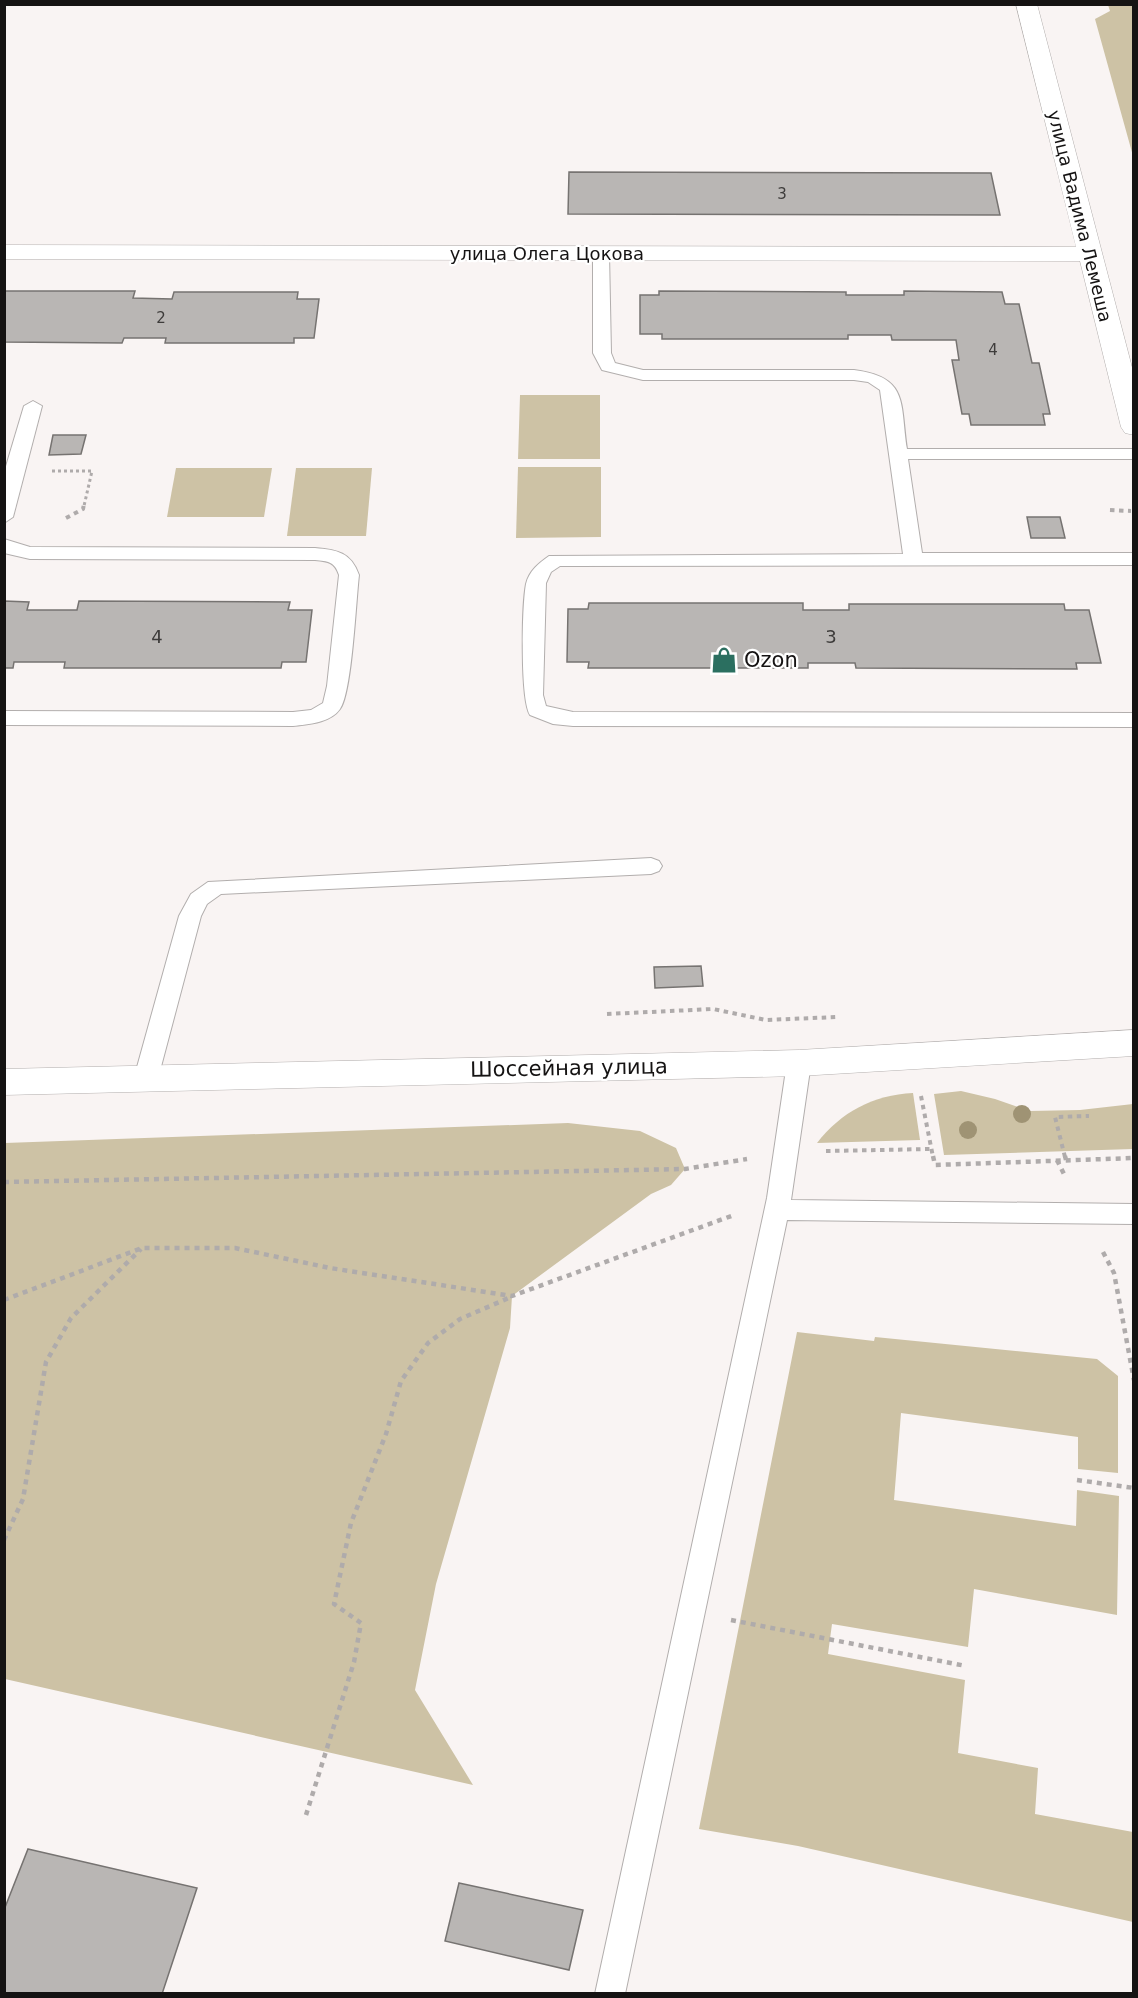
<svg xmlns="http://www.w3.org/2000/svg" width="1138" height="1998" viewBox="0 0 1138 1998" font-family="'DejaVu Sans',sans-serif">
  <rect width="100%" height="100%" fill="#f9f4f3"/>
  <g fill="#cdc2a5">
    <polygon points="1108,5 1133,5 1133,156 1095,19 1110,11"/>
    <polygon points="520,395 600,395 600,459 518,459"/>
    <polygon points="518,467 601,467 601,537 516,538"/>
    <polygon points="176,468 272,468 264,517 167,517"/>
    <polygon points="296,468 372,468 366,536 287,536"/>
    <polygon points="961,1091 995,1099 1030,1111 1080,1110 1133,1104 1133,1149 944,1155 934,1094"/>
    <path d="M913,1093L920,1140L817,1143C841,1112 873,1095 913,1093Z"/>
    <polygon points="568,1123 640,1131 676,1148 685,1169 671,1185 651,1194 512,1296 510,1328 436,1584 415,1690 473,1785 5,1679 5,1143"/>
    <polygon points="797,1332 874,1341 875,1337 1097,1359 1118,1376 1118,1473 1078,1469 1078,1437 901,1413 894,1500 1076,1526 1077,1490 1119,1496 1117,1615 974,1589 968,1647 832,1624 828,1654 965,1680 958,1753 1038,1768 1035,1814 1133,1832 1133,1922 798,1846 699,1829"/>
  </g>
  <g fill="#b9b6b4" stroke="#767371" stroke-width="1.5">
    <polygon points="569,172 991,173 1000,215 568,214"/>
    <polygon points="4,291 135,291 133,298 172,299 174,292 298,292 297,299 319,299 314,338 294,338 294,343 165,343 166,338 124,338 122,343 4,342"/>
    <polygon points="659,291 846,292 846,295 904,295 904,291 1002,292 1005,304 1019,304 1032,363 1039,363 1050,414 1043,414 1045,425 971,425 969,414 962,414 952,360 959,360 956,340 892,340 891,335 848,335 848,339 662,339 662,334 640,334 640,295 659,295"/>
    <polygon points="53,435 86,435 81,454 49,455"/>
    <polygon points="1027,517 1060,517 1065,538 1031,538"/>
    <polygon points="4,601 29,602 27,610 77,610 79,601 290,602 288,610 312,610 306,662 282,662 281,668 64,668 65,662 14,662 13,668 4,668"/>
    <polygon points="589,603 803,603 803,610 849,610 849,604 1064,604 1065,610 1089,610 1101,663 1076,663 1077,669 856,668 855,663 808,663 808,668 588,668 589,662 567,662 568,609 588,609"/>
    <polygon points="701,966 703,986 655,988 654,967"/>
    <polygon points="28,1849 197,1888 162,1994 4,1994 4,1910"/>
    <polygon points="459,1883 583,1910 569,1970 445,1941"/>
  </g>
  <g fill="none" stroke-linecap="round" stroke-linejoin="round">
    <g stroke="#b2aead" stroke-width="2">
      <g id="service">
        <path d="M601,248L609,253L611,353L615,363L643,370H854C909,377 900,403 907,449H1134V459H908L922,553H1134V565L560,566L551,572L546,583L543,695L546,706L573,712L1134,713V727L573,726L553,724L530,715C520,699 522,605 526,584C529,571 539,563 549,556L903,554L880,390L868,382L854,380H643L602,370L593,353V253Z"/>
        <polygon points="33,401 42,406 13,517 4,523 4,473 24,406"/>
        <path d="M4,539L30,547L315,548C337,550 351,552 359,575C356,600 352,693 340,709C330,723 309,724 293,726L4,725V711L293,712L311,710L323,703L327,686L339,575C335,562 328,561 315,560L30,559L4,553Z"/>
        <polygon points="651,858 659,861 662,866 659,871 651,874 221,894 207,904 201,916 158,1078 154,1084 146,1087 138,1084 134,1078 179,916 191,894 208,882"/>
        <polygon points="799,1054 807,1057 811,1063 791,1200 1134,1204 1134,1224 787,1220 625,1994 595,1994 767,1198 787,1063 791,1057"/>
      </g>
    </g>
    <g stroke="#b2aead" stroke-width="1">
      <polygon id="minor" points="1016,4 1037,4 1134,375 1134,435 1125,433 1121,427 1080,261 4,259 4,245 1076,247"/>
    </g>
    <g stroke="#b2aead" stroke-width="1">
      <polygon id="secondary" points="1134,1030 1134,1056 799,1076 4,1095 4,1069 799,1050"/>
    </g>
    <polyline stroke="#afabab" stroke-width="3" stroke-dasharray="3 3" stroke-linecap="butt" points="52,471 92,471 84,506"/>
    <g stroke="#afabab" stroke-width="4" stroke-dasharray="4.5 4.5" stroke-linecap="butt">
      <polyline points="1110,510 1131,511"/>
      <polyline points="66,518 83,509 84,504"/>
      <polyline points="607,1014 713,1009 766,1020 838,1017"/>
      <polyline points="921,1096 933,1157"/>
      <polyline points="826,1151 931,1149"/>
      <polyline points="1065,1157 1055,1117 1089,1116"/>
    </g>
    <g stroke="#afabab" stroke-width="4.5" stroke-dasharray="5 5" stroke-linecap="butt">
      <polyline points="933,1156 935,1165 1134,1158"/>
      <polyline points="1065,1156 1066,1160"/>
      <polyline points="1057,1160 1065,1176"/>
      <polyline points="4,1182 685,1169 747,1159"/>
      <polyline points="1103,1252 1114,1273 1134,1380"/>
      <polyline points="4,1300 142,1248 235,1248 330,1268 512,1296 734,1215"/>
      <polyline points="1077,1480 1134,1488"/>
      <polyline points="4,1540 23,1499 46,1362 71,1318 141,1249"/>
      <polyline points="731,1620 966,1666"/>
      <polyline points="306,1815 354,1662 361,1623 334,1604 351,1523 386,1434 401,1381 428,1343 460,1319 511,1297"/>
    </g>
    <use href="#service" fill="#fff" fill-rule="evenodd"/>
    <use href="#minor" fill="#fff" fill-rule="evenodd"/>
    <use href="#secondary" fill="#fff" fill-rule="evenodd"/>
  </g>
  <g fill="#9f9374">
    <circle cx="1022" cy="1114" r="9"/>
    <circle cx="968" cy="1130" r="9"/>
  </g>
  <defs>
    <g id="shop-bare" transform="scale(2.07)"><path d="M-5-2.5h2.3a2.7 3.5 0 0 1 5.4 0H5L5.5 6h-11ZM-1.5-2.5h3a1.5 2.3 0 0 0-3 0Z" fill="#2b6f60" stroke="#fff" stroke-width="2.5" paint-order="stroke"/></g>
  </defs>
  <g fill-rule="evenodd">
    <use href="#shop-bare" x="724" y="660"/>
  </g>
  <g text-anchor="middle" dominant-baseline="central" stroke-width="4.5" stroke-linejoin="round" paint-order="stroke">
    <g font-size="15" fill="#3e3c3b">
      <text x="782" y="194">3</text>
      <text x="161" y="318">2</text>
      <text x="993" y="350">4</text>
    </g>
    <g font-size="18" fill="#151313" stroke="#fff">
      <text transform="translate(1080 216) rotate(76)">улица Вадима Лемеша</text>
      <text x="547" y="253">улица Олега Цокова</text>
    </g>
    <g font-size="18" fill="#3e3c3b">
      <text x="157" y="636">4</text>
      <text x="831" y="636">3</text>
    </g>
    <g font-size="21" fill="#151313" stroke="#fff" text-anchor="start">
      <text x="744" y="660">Ozon</text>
    </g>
    <g font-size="21" fill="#151313" stroke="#fff">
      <text transform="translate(569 1068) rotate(-1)">Шоссейная улица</text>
    </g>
  </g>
  <rect width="1138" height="1998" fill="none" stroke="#151313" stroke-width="12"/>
</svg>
